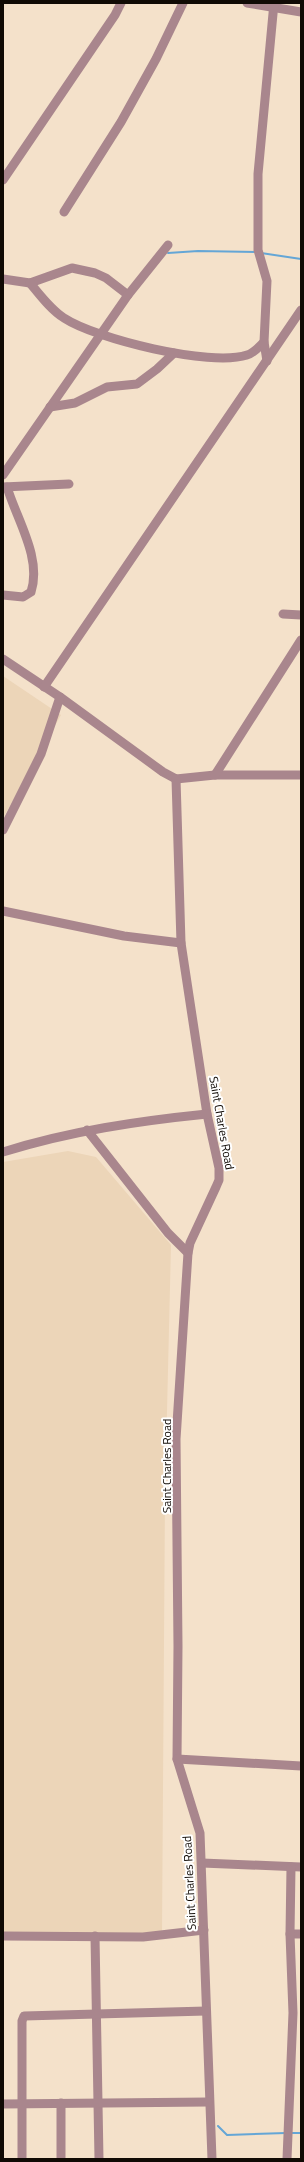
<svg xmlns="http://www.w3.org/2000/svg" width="304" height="2162" viewBox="0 0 304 2162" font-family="'Titillium Web',sans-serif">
  <rect width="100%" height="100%" fill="#f4e1ca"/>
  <g fill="#ecd5b8">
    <polygon points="3,676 61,715 3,818"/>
    <polygon points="68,1151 96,1157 171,1245 165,1495 162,1934 3,1934 3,1162"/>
  </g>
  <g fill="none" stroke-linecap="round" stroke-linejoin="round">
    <g stroke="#64a6d6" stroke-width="2">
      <polyline points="168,253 198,251 257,252"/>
      <polyline points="261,253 301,259"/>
      <polyline points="218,2126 227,2135 286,2133"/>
      <polyline points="290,2133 301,2133"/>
    </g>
    <g stroke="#a9868d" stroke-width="9">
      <polyline points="247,3 301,12"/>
      <polyline points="3,180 115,15 121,3"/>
      <polyline points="64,212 121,122 156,59 183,3"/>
      <polyline points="3,279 30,283 72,268 95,273 106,278 128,295"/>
      <path d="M30,283C40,295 51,310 64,318C96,339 210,367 247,355C254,353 259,347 264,342"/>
      <polyline points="267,361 264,342 267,281 258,250 258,174 274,3"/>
      <polyline points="50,407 75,403 107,387 137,384 157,369 174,353"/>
      <polyline points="3,475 128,295 168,245"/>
      <polyline points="3,487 69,484"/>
      <path d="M3,595L23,597L31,592C42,558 17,520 7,487"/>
      <polyline points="283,614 301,615"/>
      <polyline points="3,659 60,697 163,772 176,779 215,775 301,775"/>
      <polyline points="44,687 301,310"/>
      <polyline points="215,775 301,640"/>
      <polyline points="176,779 181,943 207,1114 219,1168 219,1180 216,1187 190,1243 188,1253 176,1439 178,1646 177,1759 200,1833 212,2159"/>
      <polyline points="3,830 41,754 60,697"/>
      <polyline points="3,911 124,936 181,943"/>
      <polyline points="87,1130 168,1233 188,1253"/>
      <path d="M3,1152C70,1131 138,1121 207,1114"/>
      <polyline points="177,1759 301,1766"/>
      <polyline points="202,1863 301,1867"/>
      <polyline points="290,1934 301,1934"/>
      <polyline points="3,1936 143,1937 204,1930"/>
      <polyline points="95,1936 99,2159"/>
      <polyline points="61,2103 61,2159"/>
      <polyline points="3,2104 208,2102"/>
      <polyline points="22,2159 22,2021 24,2016 206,2011"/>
      <polyline points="287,2159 293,2013 290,1934 291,1867"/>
    </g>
  </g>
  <g text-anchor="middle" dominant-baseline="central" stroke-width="4" stroke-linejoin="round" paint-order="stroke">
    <g font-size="12" fill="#100a04" stroke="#fff">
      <text transform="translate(222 1123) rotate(80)">Saint Charles Road</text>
      <text transform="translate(166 1466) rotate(-90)">Saint Charles Road</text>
      <text transform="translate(189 1883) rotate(-93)">Saint Charles Road</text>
    </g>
  </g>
  <rect width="304" height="2162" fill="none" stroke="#100a04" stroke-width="8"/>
</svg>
